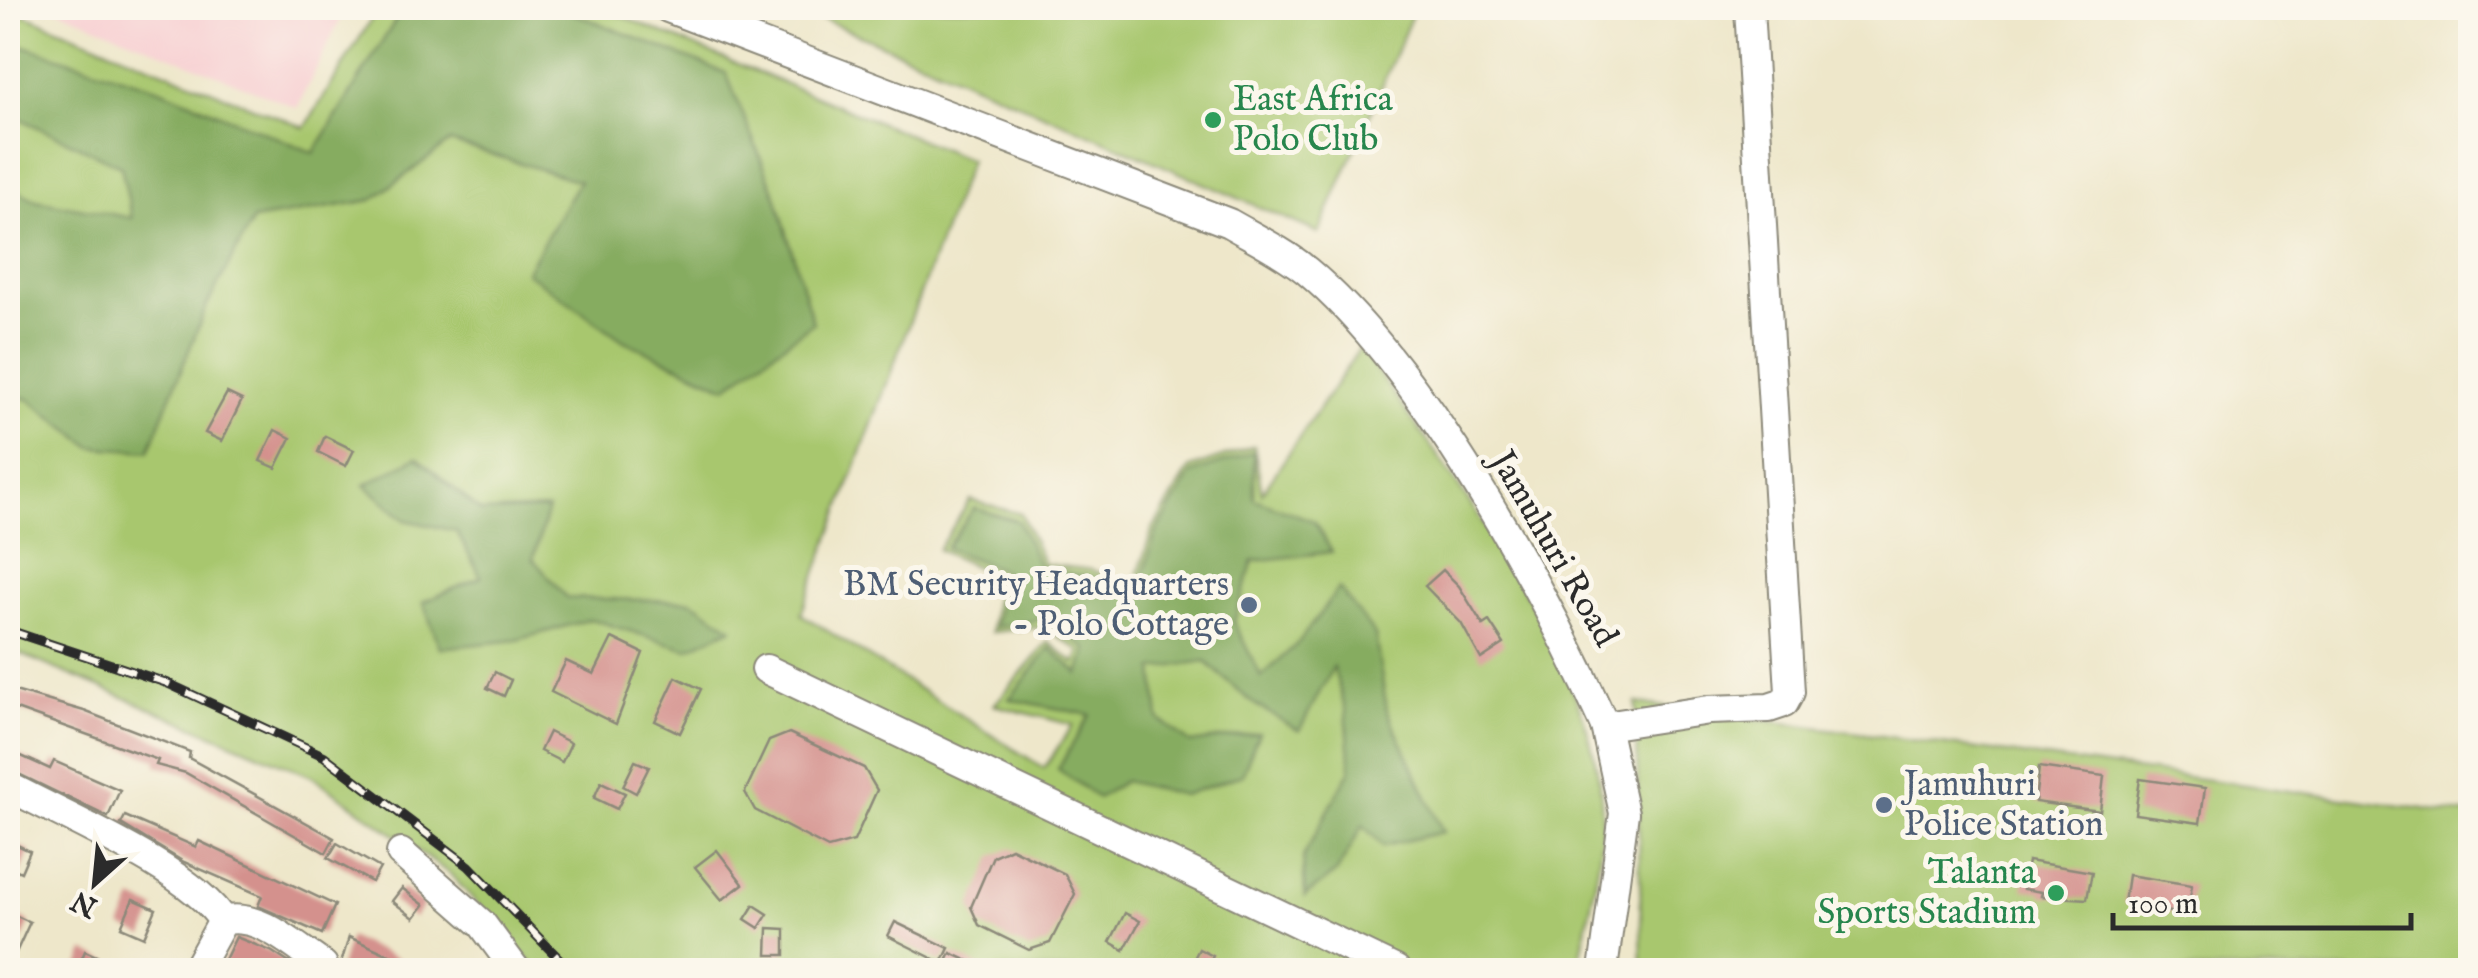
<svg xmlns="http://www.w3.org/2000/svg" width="2478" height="978" viewBox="0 0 2478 978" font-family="'IM FELL English',serif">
  <rect width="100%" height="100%" fill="#fbf7ec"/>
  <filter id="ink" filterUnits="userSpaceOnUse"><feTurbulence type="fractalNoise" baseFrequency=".01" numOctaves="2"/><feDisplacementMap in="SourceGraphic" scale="20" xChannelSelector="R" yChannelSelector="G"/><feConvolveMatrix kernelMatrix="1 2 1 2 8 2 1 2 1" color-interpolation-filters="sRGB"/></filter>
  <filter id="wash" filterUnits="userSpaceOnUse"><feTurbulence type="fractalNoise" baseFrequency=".0048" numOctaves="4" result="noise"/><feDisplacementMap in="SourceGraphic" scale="40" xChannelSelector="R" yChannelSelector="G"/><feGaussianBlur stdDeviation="2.25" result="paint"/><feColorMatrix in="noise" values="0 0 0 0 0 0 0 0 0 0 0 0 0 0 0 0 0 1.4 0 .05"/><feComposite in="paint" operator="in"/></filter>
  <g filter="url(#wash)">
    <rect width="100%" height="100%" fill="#eee7ca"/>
    <polygon fill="#f7cfd2" points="54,8 346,8 297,108"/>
    <g fill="#a8c76e" stroke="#6a794c" stroke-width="2.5">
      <path d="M8,8L305,128L378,8H602L970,160L801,614L1044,768L1073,725L994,705L1048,642L1075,663L1080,651L1044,627L991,632L997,576L938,550L970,500L1021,514L1044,564L1092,570L1134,588L1152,530L1190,468L1254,446L1262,493L1360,348C1446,467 1598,664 1602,813C1604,857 1586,925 1578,970H538L450,874L312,776L8,649Z"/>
      <polygon points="797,8 1415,8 1319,233"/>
      <polygon points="1636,703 2470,815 2470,970 1642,970"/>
    </g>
    <g fill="#86ac61" stroke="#586c46" stroke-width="2.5">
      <polygon points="403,8 560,8 726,73 776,196 813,323 726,387 624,341 526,272 579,181 450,142 372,200 253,220 207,305 149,451 92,447 28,399 8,395 8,186 36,200 132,218 121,166 8,113 8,41 160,89 314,153"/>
      <polygon points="1254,452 1254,499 1314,521 1332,552 1253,561 1234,622 1261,677 1298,643 1339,588 1375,635 1387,711 1443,832 1383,846 1363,825 1337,872 1305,896 1303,857 1351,769 1346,711 1333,667 1299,731 1251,702 1205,661 1154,669 1159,719 1190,743 1259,733 1242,775 1183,795 1124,781 1098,798 1058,769 1090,715 1009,699 1050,648 1079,674 1087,649 1045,619 995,627 1004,571 946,548 974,508 1018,521 1041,569 1091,576 1137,595 1156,533 1192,473"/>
      <polygon points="417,457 481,512 548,509 533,559 567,598 692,601 732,628 687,649 591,619 517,640 440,648 423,602 481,577 456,531 405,520 365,485"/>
    </g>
    <g id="blocks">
      <g fill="#d4918d">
        <polygon points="227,393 242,400 222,441 205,433"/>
        <polygon points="275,430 291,438 276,468 260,461"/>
        <polygon points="325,436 354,450 346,466 318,452"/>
        <polygon points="1443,570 1459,586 1483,625 1489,621 1504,644 1481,659 1461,623 1425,586"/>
        <polygon points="612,638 643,653 616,724 551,692 566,661 594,674"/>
        <polygon points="495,672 511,680 504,696 487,688"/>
        <polygon points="676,677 701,689 680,733 655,721"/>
        <polygon points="8,689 84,711 190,752 189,758 334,838 326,853 186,773 156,765 158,760 8,706"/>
        <polygon points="549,732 571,743 562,762 540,751"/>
        <polygon points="789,733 864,768 877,790 854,841 828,848 755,810 745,792 769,741"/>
        <polygon points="8,750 50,769 54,761 120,790 108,817 8,769"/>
        <polygon points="635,761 649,767 636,793 623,786"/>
        <polygon points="2039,767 2104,776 2100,811 2035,802"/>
        <polygon points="2140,779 2205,788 2200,823 2135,814"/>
        <polygon points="601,782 625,793 617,809 594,798"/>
        <polygon points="125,816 196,847 199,841 335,905 322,934 258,906 262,896 184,862 121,824"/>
        <polygon points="337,843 380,868 372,882 328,858"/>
        <polygon points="15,844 30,851 21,872 8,866"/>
        <polygon points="1011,848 1065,874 1075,894 1050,943 1029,950 979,925 971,907 993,856"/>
        <polygon points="717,850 743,884 722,900 695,867"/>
        <polygon points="2028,861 2092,872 2087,899 2041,896 2042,892 2023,889"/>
        <polygon points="2128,875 2192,885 2188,913 2141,910 2142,906 2124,903"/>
        <polygon points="402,888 424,905 414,918 392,901"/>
        <polygon points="133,899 156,909 144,937 121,927"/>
        <polygon points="754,905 768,914 759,928 745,919"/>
        <polygon points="8,912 30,922 8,970"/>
        <polygon points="1125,913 1140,921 1124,950 1110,942"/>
        <polygon points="895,922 949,948 942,963 888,936"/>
        <polygon points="768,928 785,929 785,955 767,955"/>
        <polygon points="236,937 271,951 300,970 220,970"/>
        <polygon points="349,937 423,970 339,970"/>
        <polygon points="1199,949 1213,956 1206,970 1191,964"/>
        <polygon points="85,951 128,970 77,970"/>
        <polygon points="951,953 988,970 943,970"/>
      </g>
    </g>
  </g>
  <g filter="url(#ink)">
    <use href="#blocks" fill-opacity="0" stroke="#8c897a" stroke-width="2.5"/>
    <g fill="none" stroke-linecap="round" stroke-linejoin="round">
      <g stroke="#8c897a" stroke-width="32">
        <g id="minor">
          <path d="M668,8L1229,223C1255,238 1284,252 1307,271C1423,368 1543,588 1605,726L1709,710L1769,708L1784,703L1790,692L1749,8"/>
          <polyline points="766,669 1396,970"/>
          <path d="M8,786C63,816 192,870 223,921"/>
          <polyline points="401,853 482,924 516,970"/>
          <path d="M196,970L223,921C258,911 295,947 323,965"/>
          <polyline points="1603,970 1624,813 1605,726"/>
        </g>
      </g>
      <use href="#minor" stroke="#fff" stroke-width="28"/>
      <g stroke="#2b2b2b" stroke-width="10">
        <polyline id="rail" points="8,630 167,683 324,756 469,866 570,970"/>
      </g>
      <use href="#rail" stroke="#fbf7ec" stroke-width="6" stroke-dasharray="19" stroke-linecap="butt"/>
    </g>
  </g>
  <g fill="#2e9e5b" stroke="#fbf7ec" stroke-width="4">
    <circle cx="1213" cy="120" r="10"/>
    <circle cx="2056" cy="893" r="10"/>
  </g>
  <g fill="#5c6f8a" stroke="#fbf7ec" stroke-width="4">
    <circle cx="1249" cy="605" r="10"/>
    <circle cx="1884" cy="805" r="10"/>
  </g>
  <g text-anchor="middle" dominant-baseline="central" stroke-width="10" stroke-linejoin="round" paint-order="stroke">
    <g font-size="35" fill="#27864d" stroke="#fbf7ec" text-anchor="start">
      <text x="1233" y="100">East Africa<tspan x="1233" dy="40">Polo Club</tspan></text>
      <text x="2036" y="873" text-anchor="end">Talanta<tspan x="2036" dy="40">Sports Stadium</tspan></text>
    </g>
    <g font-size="35" fill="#2b2b2b" stroke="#fbf7ec">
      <text transform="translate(1553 549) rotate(60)">Jamuhuri Road</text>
    </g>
    <g font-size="35" fill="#4e5e75" stroke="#fbf7ec" text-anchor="end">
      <text x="1229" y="585">BM Security Headquarters<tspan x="1229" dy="40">- Polo Cottage</tspan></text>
      <text x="1904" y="785" text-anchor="start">Jamuhuri<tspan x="1904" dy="40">Police Station</tspan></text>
    </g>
  </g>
  <rect width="2478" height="978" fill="none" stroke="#fbf7ec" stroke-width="40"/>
  <g transform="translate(95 883) rotate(207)" stroke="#fbf7ec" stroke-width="8" paint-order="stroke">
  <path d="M0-8L18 38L0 25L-18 38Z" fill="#2b2b2b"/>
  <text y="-15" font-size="28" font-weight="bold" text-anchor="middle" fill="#2b2b2b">N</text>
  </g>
  <path d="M2113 913v15h298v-15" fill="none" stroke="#2b2b2b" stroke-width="5"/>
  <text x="2128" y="913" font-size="30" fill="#2b2b2b" stroke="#fbf7ec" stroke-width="8" paint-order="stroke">100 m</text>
</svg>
